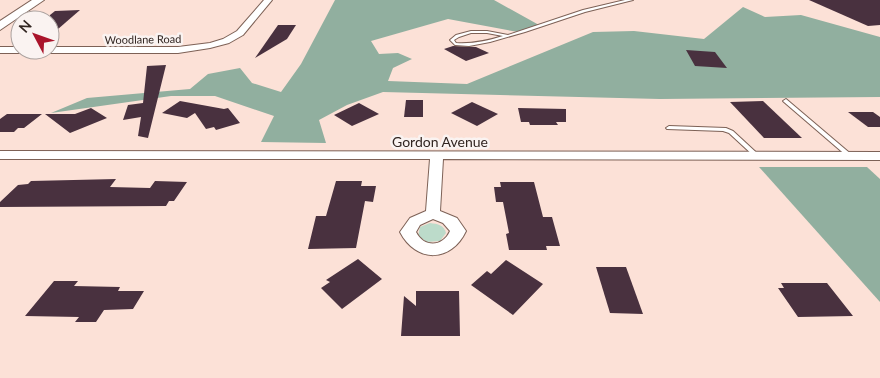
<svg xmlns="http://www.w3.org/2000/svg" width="880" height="378" viewBox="0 0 880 378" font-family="Lato,sans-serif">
  <rect width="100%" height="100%" fill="#fce1d7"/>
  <path fill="#bcdbca" d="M430,223C438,224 444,225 446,233L440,241L427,242L418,236L420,227Z"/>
  <g fill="#91af9f">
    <polygon points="335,0 494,0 539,25 518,32 448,19 371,41 379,54 398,53 412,59 393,68 388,81 467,84 593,32 634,31 704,39 743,7 765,17 801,15 880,37 880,97 660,99 383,92 347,105 319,120 326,143 261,142 274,116 215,96 171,96 51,113 87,98 190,89 208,74 240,68 252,83 281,92 301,64"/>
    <polygon points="759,167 867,167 880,179 880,302"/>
  </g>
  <g fill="#49313f">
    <polygon points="809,0 880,0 880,25 868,26"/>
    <polygon points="80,10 50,36 50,15 55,11"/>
    <polygon points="278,25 296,25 287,39 255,58"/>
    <polygon points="453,46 476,47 489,53 466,61 444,49"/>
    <polygon points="686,50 715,52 727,68 695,66"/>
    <polygon points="166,65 148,138 138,136 141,117 123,120 128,105 143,103 147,66"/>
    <polygon points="406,100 423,100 423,117 404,117"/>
    <polygon points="180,101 224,109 228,108 240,123 216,130 214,127 206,129 195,113 187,118 162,113"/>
    <polygon points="763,101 802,138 764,138 730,102"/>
    <polygon points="472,102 498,114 477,126 451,113"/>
    <polygon points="359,103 379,114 352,126 334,115"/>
    <polygon points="91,108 107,118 70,133 45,114 75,114"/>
    <polygon points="518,108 566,109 566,122 556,122 558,125 530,125 529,122 521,122"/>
    <polygon points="848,112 873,112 880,117 880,127 868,127"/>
    <polygon points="7,114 42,114 24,128 18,128 14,132 0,132 0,119"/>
    <polygon points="116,179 110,187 150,188 155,181 187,182 174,201 169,201 166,206 0,207 0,202 18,185 28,184 31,181"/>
    <polygon points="336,181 362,181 361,186 376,186 373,202 365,201 356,248 308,249 316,216 326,216"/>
    <polygon points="500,182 534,182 543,217 552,217 560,246 546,246 547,250 509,250 506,234 509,233 503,202 496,202 494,187 501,187"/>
    <polygon points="358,259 382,279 342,309 321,288 330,282 326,280"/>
    <polygon points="506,260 543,284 513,315 471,285 487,271 491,274"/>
    <polygon points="596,267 626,267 643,314 610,313"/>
    <polygon points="54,281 78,281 74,286 120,287 118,291 144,291 133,309 104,310 96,322 75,322 79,317 25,316"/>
    <polygon points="781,283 827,283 853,316 798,317 778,288 784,288"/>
    <polygon points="416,291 459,291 460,336 401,336 404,296 416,306"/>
  </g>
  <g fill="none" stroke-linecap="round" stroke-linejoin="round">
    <g stroke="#7d6156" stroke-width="2">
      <g id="lane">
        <path d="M625,0H633L585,12L525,32L490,42L469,46L455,45L450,40L456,35L471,31H487L508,35L583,10ZM471,33H487L503,36C487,41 473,44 456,43L454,40L459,37Z"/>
        <polygon points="786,99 852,155 853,156 852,157 848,157 784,102 783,101"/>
        <polygon points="669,126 726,128 733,131 760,156 757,158 755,157 729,133 723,131 667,129 666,128"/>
      </g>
    </g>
    <g stroke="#7d6156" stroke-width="2">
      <g id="street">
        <polygon points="264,0 272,0 243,35 229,43 210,48 178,53 0,53 0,47 20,47 20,50 50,50 50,47 178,47 210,43 223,39 237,31"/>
        <path d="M0,151L880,152V160L443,159L440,211L457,218L466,231C451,263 416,263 400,232L410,218L426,211L430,159H0ZM433,219L443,223L450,231C443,247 424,248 416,232L420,225Z"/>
      </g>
    </g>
    <g stroke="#7d6156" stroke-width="2">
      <polygon id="secondary" points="32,0 44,0 0,30 0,21"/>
    </g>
    <use href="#lane" fill="#fff" fill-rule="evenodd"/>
    <use href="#street" fill="#fff" fill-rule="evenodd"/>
    <use href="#secondary" fill="#fff" fill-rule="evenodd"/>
  </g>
  <g text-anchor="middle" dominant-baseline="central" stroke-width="5" stroke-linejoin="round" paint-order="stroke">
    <g font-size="11" fill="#312521" stroke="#faf3f1">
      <text transform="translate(143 39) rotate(-1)">Woodlane Road</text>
    </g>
    <g font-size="14" fill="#312521" stroke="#faf3f1">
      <text x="440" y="141">Gordon Avenue</text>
    </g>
  </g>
  <g transform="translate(35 35) rotate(311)"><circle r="24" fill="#faf3f1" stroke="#aaa19e"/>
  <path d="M0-4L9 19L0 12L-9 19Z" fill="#aa142b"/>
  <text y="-8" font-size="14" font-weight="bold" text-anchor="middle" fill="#312521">N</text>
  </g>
</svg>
